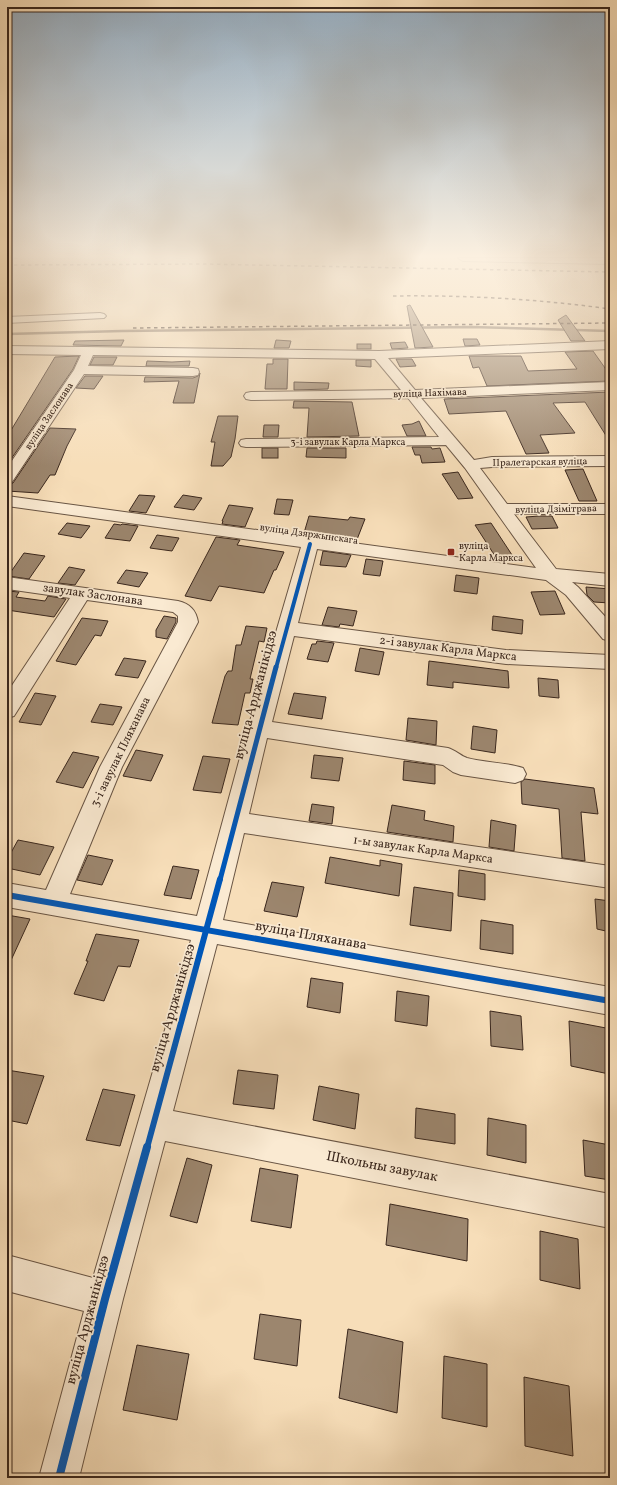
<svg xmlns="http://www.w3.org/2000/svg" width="617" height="1485" viewBox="0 0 617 1485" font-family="Vollkorn,serif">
  <rect width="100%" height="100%" fill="#f7deb9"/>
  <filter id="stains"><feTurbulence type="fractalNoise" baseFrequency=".005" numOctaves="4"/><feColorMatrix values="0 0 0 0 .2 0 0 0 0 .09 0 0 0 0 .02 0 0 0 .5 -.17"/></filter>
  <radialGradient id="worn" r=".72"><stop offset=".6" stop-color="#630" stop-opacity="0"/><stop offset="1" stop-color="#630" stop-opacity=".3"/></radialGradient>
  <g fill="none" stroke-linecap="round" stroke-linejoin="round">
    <polyline stroke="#85705b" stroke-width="2.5" points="7,334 122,331 471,327 610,331"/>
  </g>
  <g fill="#9c866e" stroke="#3a271d">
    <polygon points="410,305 433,347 415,348 407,306"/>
    <polygon points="566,315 585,341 571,341 558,320"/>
    <polygon points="463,339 477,339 480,345 465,346"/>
    <polygon points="124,340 121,346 73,345 75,341"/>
    <polygon points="276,340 291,341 289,348 274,348"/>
    <polygon points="405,342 408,348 392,349 390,343"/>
    <rect x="357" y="344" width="14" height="5"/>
    <polygon points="593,351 610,375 610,381 487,386 479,367 473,368 469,356 521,356 528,371 577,369 565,352"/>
    <polygon points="79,356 73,369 7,465 7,437 55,357"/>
    <polygon points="94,357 117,357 113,365 90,365"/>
    <polygon points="273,359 288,359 287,389 265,389 267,364 273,364"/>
    <polygon points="396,359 412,359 416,366 400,367"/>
    <polygon points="356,360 371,360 371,367 356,366"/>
    <polygon points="147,361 172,362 190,361 189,366 146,366"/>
    <polygon points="200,373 194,403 173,403 179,381 144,382 145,377 193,378 198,376"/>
    <polygon points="85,376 103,376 94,389 76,388"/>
    <polygon points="294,382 329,383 328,389 294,390"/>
    <polygon points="610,392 610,442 585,402 553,403 575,433 540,435 549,453 526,454 506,411 449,414 444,399"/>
    <polygon points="294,401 352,402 359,436 307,437 309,408 293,408"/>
    <polygon points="218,416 238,416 235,439 231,457 223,466 211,466 215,442 211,442"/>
    <polygon points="419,421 426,436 407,436 402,425 412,424"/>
    <polygon points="264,425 279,425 278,437 263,437"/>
    <polygon points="50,428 76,429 67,446 55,475 50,475 38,493 7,491 7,485 13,483"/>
    <polygon points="412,447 431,447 432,449 440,448 445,462 422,463 420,455 415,455"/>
    <rect x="262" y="448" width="16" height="10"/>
    <polygon points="307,448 346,448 346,458 306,457"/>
    <polygon points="583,469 597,501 579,501 565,470"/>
    <polygon points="458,472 473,498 458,499 442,474"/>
    <polygon points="139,495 155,496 146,513 129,511"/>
    <polygon points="183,495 202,498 194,510 174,507"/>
    <polygon points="277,499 293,500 289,515 274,514"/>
    <polygon points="229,505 253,508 245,527 222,524 223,521 222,521"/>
    <polygon points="309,516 348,520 350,517 365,519 356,542 326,538 327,535 304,533"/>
    <polygon points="539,516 552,516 558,528 532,529 526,517"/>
    <polygon points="67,523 90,526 81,538 58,534"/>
    <polygon points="491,523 514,558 495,556 475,525"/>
    <polygon points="114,524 121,525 122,524 138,526 130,541 105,538"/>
    <polygon points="157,535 179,538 172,551 150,548"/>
    <polygon points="216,537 240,540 237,545 284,552 276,570 274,570 264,593 219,586 211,601 185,596"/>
    <polygon points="323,551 351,555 346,567 320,565"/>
    <polygon points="24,553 45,556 29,579 8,576"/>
    <polygon points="366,559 383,561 380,576 363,574"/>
    <polygon points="69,567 85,570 75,585 58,583"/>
    <polygon points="126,570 148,573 139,587 117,583"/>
    <polygon points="456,575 479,578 477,594 454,591"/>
    <polygon points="586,587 610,589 610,603 594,602 587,595"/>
    <polygon points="7,591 19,592 16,597 45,601 48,596 66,599 54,617 7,610"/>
    <polygon points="555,591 565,614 540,615 531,592"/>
    <polygon points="328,607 357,611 353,626 340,624 339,627 322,625"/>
    <polygon points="164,616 176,618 176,622 167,639 156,637 156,630"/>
    <polygon points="493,616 523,620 522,634 492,630"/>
    <polygon points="82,618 108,621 101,636 95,635 76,665 56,661"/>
    <polygon points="246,626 267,628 264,642 259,641 250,679 253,679 250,693 245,693 238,725 212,723 225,676 228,671 232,671 236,645 241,645"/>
    <polygon points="317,641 334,643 328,662 307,659 312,644 316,644"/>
    <polygon points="360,648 384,652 379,675 355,671"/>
    <polygon points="124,658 146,661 138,678 115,675"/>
    <polygon points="429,661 508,671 509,688 453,682 453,688 427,685"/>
    <polygon points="538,678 558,680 559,698 539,696"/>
    <polygon points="35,693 56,696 41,725 19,722"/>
    <polygon points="294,693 326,697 322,719 288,714"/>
    <polygon points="100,704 122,707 113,725 91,722"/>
    <polygon points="408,718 437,721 436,745 406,740"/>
    <polygon points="473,726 497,730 495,753 471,749"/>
    <polygon points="136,750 163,755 151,781 123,776"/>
    <polygon points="73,752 99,757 83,788 56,782"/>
    <polygon points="314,755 343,758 339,781 311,778"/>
    <polygon points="203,756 230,759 221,793 193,790"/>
    <polygon points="404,761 435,765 435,784 403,780"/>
    <polygon points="525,779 594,788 598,814 581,812 585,861 562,858 559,809 522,804 521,782"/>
    <polygon points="312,804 334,807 332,824 309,821"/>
    <polygon points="392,805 425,811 424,820 454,826 453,842 387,832"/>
    <polygon points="491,820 516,825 514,851 489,847"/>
    <polygon points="18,840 54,847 40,875 7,868 7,860"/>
    <polygon points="88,855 113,860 102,885 77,880"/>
    <polygon points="330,857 380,866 380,860 402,864 399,896 325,883"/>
    <polygon points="173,866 199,870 191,899 164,895"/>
    <polygon points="459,870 485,874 485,900 458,896"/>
    <polygon points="272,882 304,887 297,917 264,911"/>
    <polygon points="414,887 453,893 451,931 410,925"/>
    <polygon points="595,899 610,901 610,932 597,929"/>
    <polygon points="7,915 30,919 7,969"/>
    <polygon points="481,920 513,925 513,954 480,949"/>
    <polygon points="96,934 139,940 130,967 118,966 104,1001 74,994 88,961 86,961"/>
    <polygon points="311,978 343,983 340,1013 307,1007"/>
    <polygon points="397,991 429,996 427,1026 395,1021"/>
    <polygon points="490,1011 521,1016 523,1050 491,1046"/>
    <polygon points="569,1021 606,1028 609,1074 571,1066"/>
    <polygon points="7,1070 44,1076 27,1124 7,1120"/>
    <polygon points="238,1070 278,1075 274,1109 233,1104"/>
    <polygon points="319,1086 359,1094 355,1129 313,1120"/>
    <polygon points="103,1089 135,1095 120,1146 86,1140"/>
    <polygon points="416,1108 455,1114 455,1144 415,1138"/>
    <polygon points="488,1118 526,1125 526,1163 487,1155"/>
    <polygon points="583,1140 610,1145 610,1180 585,1176"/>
    <polygon points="187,1158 212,1165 197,1223 170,1216"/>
    <polygon points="260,1168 298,1175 291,1228 251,1221"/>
    <polygon points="390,1204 468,1219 467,1261 386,1245"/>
    <polygon points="540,1231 578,1239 580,1289 540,1280"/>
    <polygon points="260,1314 301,1320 297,1366 254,1359"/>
    <polygon points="348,1329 403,1342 397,1413 339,1398"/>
    <polygon points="137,1345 189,1354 177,1420 123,1410"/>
    <polygon points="444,1356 487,1364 487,1427 442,1418"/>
    <polygon points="524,1377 569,1386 573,1456 525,1446"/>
  </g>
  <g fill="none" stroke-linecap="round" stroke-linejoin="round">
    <g stroke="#695544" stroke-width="2">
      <g id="minor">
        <polygon points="458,258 610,258 610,264 463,261"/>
        <polygon points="100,313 104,314 106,316 104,318 7,323 7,317"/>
        <path d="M610,341V349L388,358L415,390L610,382V390L421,398L474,460L492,457L610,456V466L492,467L480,468L507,504H610V514H514L556,569L610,574V586L572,582L578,587L610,622V641L603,639L566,595L546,580L317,549L298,623L506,650L610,655V669L506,664L294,636L272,722L448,748C455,750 461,756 467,758C485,763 505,762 523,768L526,774L523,780L515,783L461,775L453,772L443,765L267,738L249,814L610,866V888L244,833L223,920L610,987V1015L217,944L173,1111L610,1194V1228L165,1141L123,1299L79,1478H39L84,1311L7,1291V1255L93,1278L191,940L7,907V883L46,890L100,767L178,622V616L173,612L87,600L14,716L7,718V693L70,598L7,589V577L178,601C190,604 196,610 198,622L122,767L70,894L197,916L248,728L301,547L7,506V496L536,568L465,468L446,445L246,447L241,446L239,443L241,440L246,439L439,437L408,398L251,400L246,399L244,396L246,393L251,392L401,390L375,359L93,355L88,366L193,368L198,369L199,372L198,375L193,376L84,374L12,482L7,484V468L74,370L81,355L7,354V346L379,351Z"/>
      </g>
    </g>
    <use href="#minor" fill="#faead2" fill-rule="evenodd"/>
    <g stroke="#3a271d" stroke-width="1.5" stroke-dasharray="3.5 3.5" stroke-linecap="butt">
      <polyline points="7,259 21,258"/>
      <polyline points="7,265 204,264 610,272"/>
      <path d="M393,296C466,295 538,299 610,309"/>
      <polyline points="133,328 610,323"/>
    </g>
    <g stroke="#faead2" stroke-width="6">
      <polyline id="cycleway-far3" points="276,668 310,544"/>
    </g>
    <g stroke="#faead2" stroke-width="8">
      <polyline id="cycleway-far2" points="220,880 276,667"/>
    </g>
    <g stroke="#faead2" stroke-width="9">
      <g id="cycleway-far1">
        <polyline points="7,895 610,1001"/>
        <polyline points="147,1148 220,879"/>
      </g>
    </g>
    <g stroke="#faead2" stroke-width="10">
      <polyline id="cycleway" points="59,1478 105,1299 147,1147"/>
    </g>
    <use href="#cycleway-far3" stroke="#0057b8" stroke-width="4"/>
    <use href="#cycleway-far2" stroke="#0057b8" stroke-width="5"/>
    <use href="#cycleway-far1" stroke="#0057b8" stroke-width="6"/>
    <use href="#cycleway" stroke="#0057b8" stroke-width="8"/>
  </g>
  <linearGradient id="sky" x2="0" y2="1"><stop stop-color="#94acc0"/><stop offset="0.55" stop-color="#fbf0e0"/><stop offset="1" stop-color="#fbf0e0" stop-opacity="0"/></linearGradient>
  <rect width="617" height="466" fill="url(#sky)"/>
  <rect fill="#8f2418" stroke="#faead2" stroke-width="1.5" x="447" y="548" width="8" height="8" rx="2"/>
  <g text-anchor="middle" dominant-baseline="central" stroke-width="3.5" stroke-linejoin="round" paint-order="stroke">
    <g font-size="10" fill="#3a271d" stroke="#faead2">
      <text transform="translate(430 393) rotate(-2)">вуліца Нахімава</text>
      <text transform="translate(49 416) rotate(-56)">вуліца Заслонава</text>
      <text x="348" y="442">3-і завулак Карла Маркса</text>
      <text transform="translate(540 462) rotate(-1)">Пралетарская вуліца</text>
      <text transform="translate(556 509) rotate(-1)">вуліца Дзімітрава</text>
      <text transform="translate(309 534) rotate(8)">вуліца Дзяржынскага</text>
    </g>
    <g font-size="10" fill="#3a271d" stroke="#faead2" text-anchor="start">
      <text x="459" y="546">вуліца<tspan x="459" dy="12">Карла Маркса</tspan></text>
    </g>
    <g font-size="12" fill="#3a271d" stroke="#faead2">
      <text transform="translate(93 595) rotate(8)">завулак Заслонава</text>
      <text transform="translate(448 649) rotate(7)">2-і завулак Карла Маркса</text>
      <text transform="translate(121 752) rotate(-64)">3-і завулак Пляханава</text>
      <text transform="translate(423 850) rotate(8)">1-ы завулак Карла Маркса</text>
    </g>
    <g font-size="14" fill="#3a271d" stroke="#faead2">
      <text transform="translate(256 695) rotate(-75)">вуліца Арджанікідзэ</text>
      <text transform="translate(311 936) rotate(10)">вуліца Пляханава</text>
      <text transform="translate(173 1008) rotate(-74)">вуліца Арджанікідзэ</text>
      <text transform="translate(382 1167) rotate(11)">Школьны завулак</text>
      <text transform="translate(88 1320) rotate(-75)">вуліца Арджанікідзэ</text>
    </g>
  </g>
  <rect width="617" height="1485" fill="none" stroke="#f7deb9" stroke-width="24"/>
  <rect x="8" y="8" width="601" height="1469" fill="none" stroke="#3a271d" stroke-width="2"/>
  <rect x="12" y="12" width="593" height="1461" fill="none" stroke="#3a271d"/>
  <rect width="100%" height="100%" filter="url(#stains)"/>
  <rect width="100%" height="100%" fill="url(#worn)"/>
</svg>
